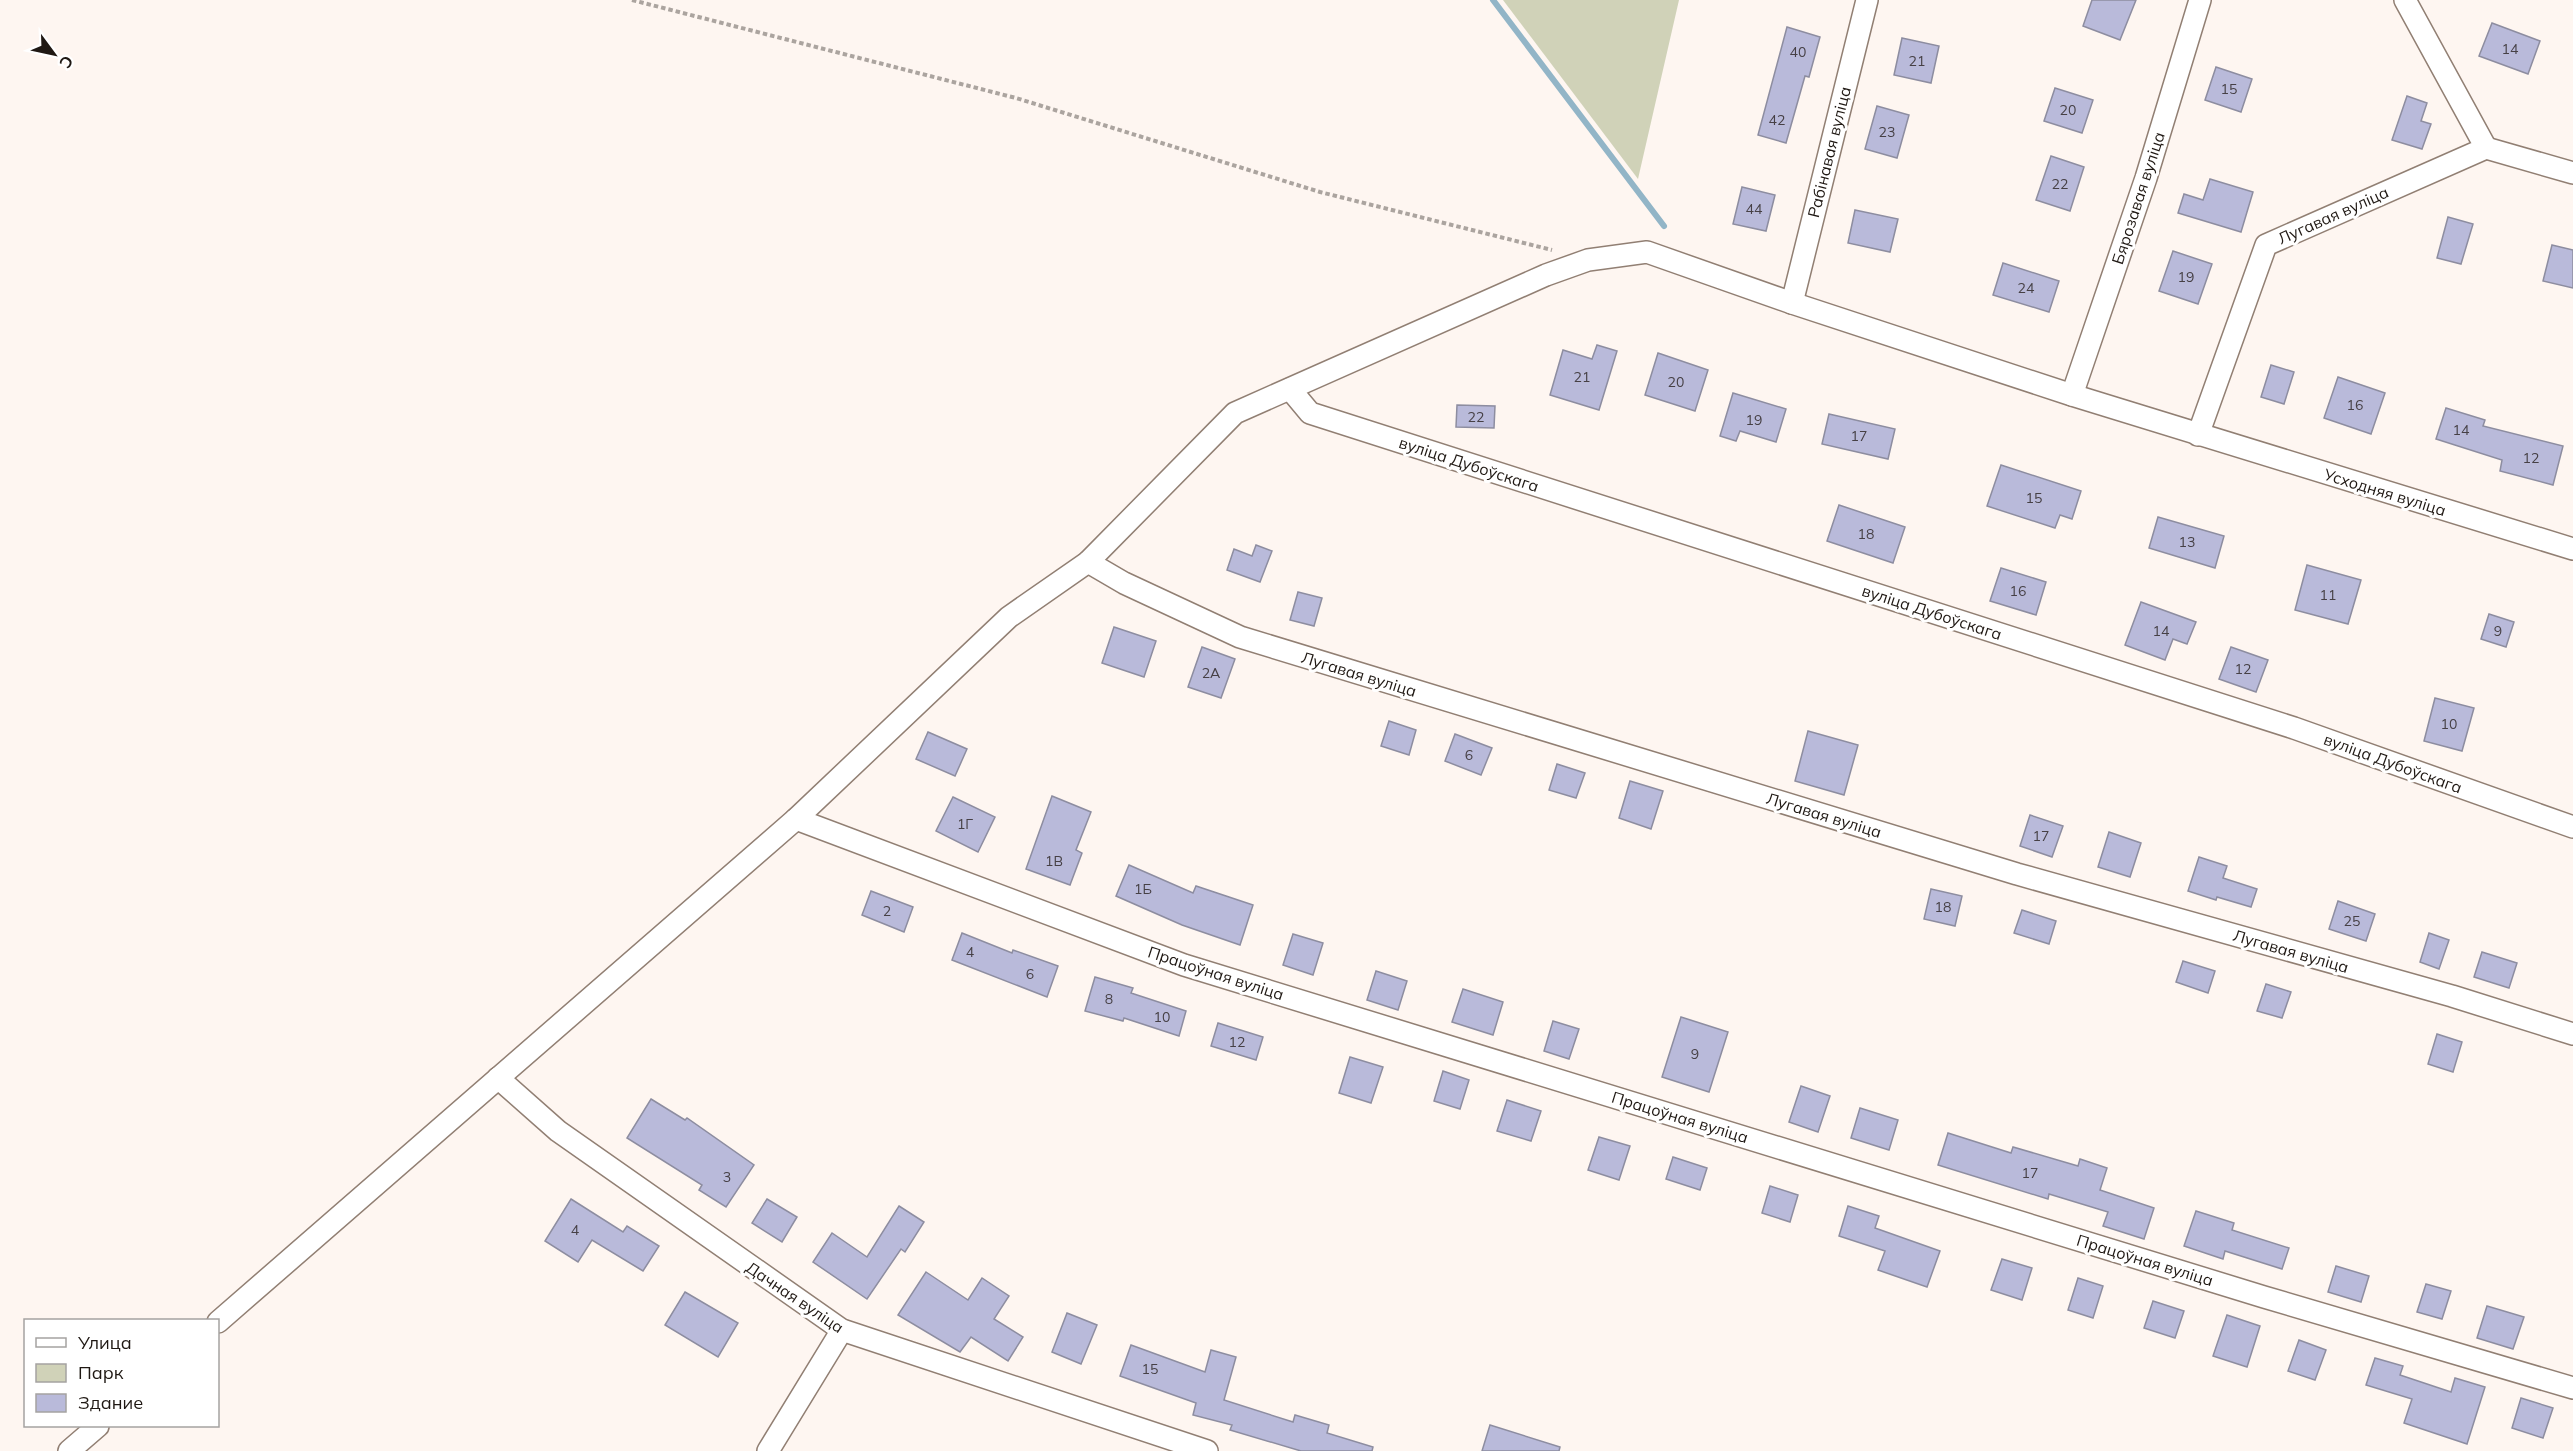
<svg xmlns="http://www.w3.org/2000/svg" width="2573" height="1451" viewBox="0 0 2573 1451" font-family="Mulish,sans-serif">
  <rect width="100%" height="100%" fill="#fef6f1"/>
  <polygon fill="#d0d2b8" points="1503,0 1679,0 1638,179"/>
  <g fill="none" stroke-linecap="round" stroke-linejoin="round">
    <polyline stroke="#92b5c7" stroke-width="6" points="1493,0 1664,226"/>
  </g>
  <g fill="#b9bada" stroke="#8d8da0" stroke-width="1.5">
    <polygon points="2092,0 2136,0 2120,40 2083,26"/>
    <polygon points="2492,23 2540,41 2528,74 2479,56"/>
    <polygon points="1787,27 1820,37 1809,77 1805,76 1786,143 1758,135"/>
    <polygon points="1902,38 1939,46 1931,83 1894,75"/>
    <polygon points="2216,67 2252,79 2241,112 2205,100"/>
    <polygon points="2055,88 2093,100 2082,133 2044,121"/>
    <polygon points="2407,96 2427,103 2421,121 2431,124 2422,149 2392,140"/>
    <polygon points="1877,106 1909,115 1897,158 1865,149"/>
    <polygon points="2051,156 2084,167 2070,211 2036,200"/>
    <polygon points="2210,179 2253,192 2241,232 2178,213 2184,194 2203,200"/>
    <polygon points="1742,187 1775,195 1766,231 1733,224"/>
    <polygon points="1855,210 1898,219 1890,252 1848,243"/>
    <polygon points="2448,217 2473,224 2461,264 2437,258"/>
    <polygon points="2552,245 2573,250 2573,288 2543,281"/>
    <polygon points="2173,251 2212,264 2198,304 2159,291"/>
    <polygon points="2003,263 2059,281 2049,312 1993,295"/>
    <polygon points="1597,345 1617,351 1599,410 1550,395 1563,350 1592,359"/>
    <polygon points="1658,353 1708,370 1695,411 1645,395"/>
    <polygon points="2271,365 2294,372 2284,404 2261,397"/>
    <polygon points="2338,377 2385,393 2371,434 2324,418"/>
    <polygon points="1733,393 1786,409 1776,442 1740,431 1736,441 1720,436"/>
    <polygon points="1457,405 1495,406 1494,428 1456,427"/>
    <polygon points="2446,408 2485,420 2483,426 2563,446 2553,485 2500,471 2502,460 2436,439"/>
    <polygon points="1829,414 1895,429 1888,459 1822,444"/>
    <polygon points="2001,465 2081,491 2072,519 2060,515 2055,528 1987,506"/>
    <polygon points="1839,505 1905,527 1893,563 1827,541"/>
    <polygon points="2158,517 2224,536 2215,568 2149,548"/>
    <polygon points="1256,545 1272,551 1260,582 1227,570 1234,549 1252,556"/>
    <polygon points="2307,565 2361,580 2348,624 2295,610"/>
    <polygon points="2001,568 2046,582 2036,615 1990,601"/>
    <polygon points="1298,592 1322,598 1314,626 1290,620"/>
    <polygon points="2141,602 2196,622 2187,644 2173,639 2165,660 2125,645"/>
    <polygon points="2489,614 2514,622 2506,647 2481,639"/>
    <polygon points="1114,627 1156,641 1144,677 1102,663"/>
    <polygon points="1202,647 1235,659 1221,698 1188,687"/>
    <polygon points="2231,647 2268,660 2256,692 2219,679"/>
    <polygon points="2435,698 2474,708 2462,751 2424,741"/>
    <polygon points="1389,721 1416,730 1409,755 1381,746"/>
    <polygon points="1808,731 1858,745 1844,795 1795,781"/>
    <polygon points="928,732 967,749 955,776 916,759"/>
    <polygon points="1455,734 1492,748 1481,775 1445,761"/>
    <polygon points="1557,764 1585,773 1576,798 1549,790"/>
    <polygon points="1630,781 1663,791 1651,829 1619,818"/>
    <polygon points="1052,796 1091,812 1076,850 1082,853 1070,885 1026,869"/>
    <polygon points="953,797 995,817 978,852 936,831"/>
    <polygon points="2030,815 2063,826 2052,857 2020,846"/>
    <polygon points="2109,832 2141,843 2130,877 2098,867"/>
    <polygon points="2199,857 2227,866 2223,878 2257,889 2251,907 2217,897 2216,900 2188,891"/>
    <polygon points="1129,865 1193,893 1196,886 1253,905 1240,945 1182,925 1116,896"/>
    <polygon points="1931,889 1962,896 1955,926 1924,919"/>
    <polygon points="871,891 913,907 904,932 862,915"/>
    <polygon points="2338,901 2375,914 2366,941 2329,929"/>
    <polygon points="2022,910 2056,921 2049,944 2014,933"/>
    <polygon points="962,933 1012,953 1013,950 1058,966 1047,997 952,960"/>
    <polygon points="2429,933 2449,940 2439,969 2420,962"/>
    <polygon points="1293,934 1323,943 1313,975 1283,965"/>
    <polygon points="2482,952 2517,963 2509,988 2474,977"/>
    <polygon points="2183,961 2215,971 2208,993 2176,982"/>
    <polygon points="1376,971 1407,981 1398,1010 1367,1000"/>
    <polygon points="1095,977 1133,988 1131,993 1186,1011 1179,1036 1124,1018 1123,1021 1085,1011"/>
    <polygon points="2266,984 2291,992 2282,1018 2257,1011"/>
    <polygon points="1463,989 1503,1002 1493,1035 1452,1022"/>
    <polygon points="1681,1017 1728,1032 1709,1092 1662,1077"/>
    <polygon points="1553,1021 1579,1029 1569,1059 1544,1051"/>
    <polygon points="1218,1023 1263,1037 1256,1060 1211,1046"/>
    <polygon points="2437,1034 2462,1042 2453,1072 2428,1064"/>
    <polygon points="1350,1057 1383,1067 1371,1103 1339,1093"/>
    <polygon points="1443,1071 1469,1080 1460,1109 1434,1101"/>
    <polygon points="1801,1086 1830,1096 1818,1132 1789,1122"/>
    <polygon points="651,1099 685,1120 687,1118 754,1165 726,1207 699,1190 702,1185 627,1138"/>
    <polygon points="1507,1100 1541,1111 1531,1141 1497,1131"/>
    <polygon points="1860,1108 1898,1120 1889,1150 1851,1138"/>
    <polygon points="1948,1133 2011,1153 2013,1147 2078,1166 2080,1159 2107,1168 2100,1190 2154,1208 2144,1239 2103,1226 2108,1212 2049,1194 2048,1199 1938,1165"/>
    <polygon points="1599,1137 1630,1146 1619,1180 1588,1170"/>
    <polygon points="1673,1157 1707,1168 1700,1190 1666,1179"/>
    <polygon points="1770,1186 1798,1195 1790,1222 1762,1213"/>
    <polygon points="571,1199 623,1232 627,1226 659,1246 643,1271 592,1240 578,1262 545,1241"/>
    <polygon points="767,1199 797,1217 782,1242 752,1223"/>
    <polygon points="899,1206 924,1222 905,1252 901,1249 867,1299 813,1262 832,1233 867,1257"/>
    <polygon points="1848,1206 1879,1216 1875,1228 1940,1251 1927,1287 1878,1270 1885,1251 1839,1236"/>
    <polygon points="2196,1211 2234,1223 2232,1230 2289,1248 2282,1269 2225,1251 2223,1259 2184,1246"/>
    <polygon points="2002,1259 2032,1268 2022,1300 1991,1290"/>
    <polygon points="2336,1266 2369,1276 2361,1302 2328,1292"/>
    <polygon points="926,1272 968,1300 982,1278 1009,1296 994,1319 1023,1337 1008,1361 971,1337 960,1352 898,1315"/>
    <polygon points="2078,1278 2103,1286 2093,1318 2068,1310"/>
    <polygon points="2426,1284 2451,1291 2442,1319 2417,1312"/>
    <polygon points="685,1292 738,1323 718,1357 665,1325"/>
    <polygon points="2153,1301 2184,1311 2175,1338 2144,1328"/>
    <polygon points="2487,1306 2524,1317 2513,1349 2477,1338"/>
    <polygon points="1067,1313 1097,1325 1081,1364 1052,1352"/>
    <polygon points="2227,1315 2260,1326 2247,1367 2213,1356"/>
    <polygon points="2299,1340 2326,1350 2315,1380 2288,1371"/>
    <polygon points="1131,1345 1205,1372 1211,1350 1236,1357 1224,1400 1293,1422 1295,1415 1329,1425 1327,1433 1373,1447 1372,1451 1301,1451 1230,1430 1232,1425 1193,1415 1196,1403 1120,1376"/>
    <polygon points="2375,1358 2403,1366 2400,1375 2451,1392 2455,1378 2485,1387 2467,1444 2404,1423 2412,1399 2366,1385"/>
    <polygon points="2521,1398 2553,1408 2543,1438 2512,1428"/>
    <polygon points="1490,1425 1560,1447 1559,1451 1482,1451"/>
  </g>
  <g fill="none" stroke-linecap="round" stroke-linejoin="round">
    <g stroke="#917f73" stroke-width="24">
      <g id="minor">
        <polyline points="2486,148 2573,173"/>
        <polyline points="1792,303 1867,0"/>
        <polyline points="1290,389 1310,413 2294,728 2573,827"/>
        <polyline points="2072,395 2146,178 2200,0"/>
        <polyline points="2198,435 2266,245 2486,148 2405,0"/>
        <polyline points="1088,562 1124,583 1240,637 2017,874 2452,996 2573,1034"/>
        <polyline points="796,819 1184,965 2264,1297 2573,1388"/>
        <polyline points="498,1078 558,1131 842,1330 1207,1451"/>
        <polyline points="218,1322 796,819 1009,617 1088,562 1235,413 1546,275 1588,260 1647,252 1792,303 2072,395 2573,549"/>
        <polyline points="69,1451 98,1426"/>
        <polyline points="768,1451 842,1330"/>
      </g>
    </g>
    <polyline stroke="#aba49f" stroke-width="4" stroke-dasharray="4.5 3" stroke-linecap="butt" points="632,0 1016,98 1320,192 1552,250"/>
    <use href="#minor" stroke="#fff" stroke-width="21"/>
  </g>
  <g text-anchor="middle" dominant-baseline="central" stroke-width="6" stroke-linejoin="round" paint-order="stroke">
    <g font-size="14" fill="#464045">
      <text x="2510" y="49">14</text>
      <text x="1798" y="52">40</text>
      <text x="1917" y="61">21</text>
      <text x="2229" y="89">15</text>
      <text x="2068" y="110">20</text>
      <text x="1777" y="120">42</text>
      <text x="1887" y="132">23</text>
      <text x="2060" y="184">22</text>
      <text x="1754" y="209">44</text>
      <text x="2186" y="277">19</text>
      <text x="2026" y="288">24</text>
      <text x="1582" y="377">21</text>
      <text x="1676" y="382">20</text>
      <text x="2355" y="405">16</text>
      <text x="1476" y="417">22</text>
      <text x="1754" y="420">19</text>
      <text x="2461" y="430">14</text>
      <text x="1859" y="436">17</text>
      <text x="2531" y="458">12</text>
      <text x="2034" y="498">15</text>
      <text x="1866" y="534">18</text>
      <text x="2187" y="542">13</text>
      <text x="2018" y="591">16</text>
      <text x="2328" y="595">11</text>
      <text x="2161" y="631">14</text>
      <text x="2498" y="631">9</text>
      <text x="2243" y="669">12</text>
      <text x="1211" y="673">2А</text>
      <text x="2449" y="724">10</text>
      <text x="1469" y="755">6</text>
      <text x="965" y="824">1Г</text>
      <text x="2041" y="836">17</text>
      <text x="1054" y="861">1В</text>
      <text x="1143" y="889">1Б</text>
      <text x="1943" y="907">18</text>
      <text x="887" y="911">2</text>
      <text x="2352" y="921">25</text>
      <text x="970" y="952">4</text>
      <text x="1030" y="974">6</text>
      <text x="1109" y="999">8</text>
      <text x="1162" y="1017">10</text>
      <text x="1237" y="1042">12</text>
      <text x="1695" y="1054">9</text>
      <text x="2030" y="1173">17</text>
      <text x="727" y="1177">3</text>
      <text x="575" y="1230">4</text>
      <text x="1150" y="1369">15</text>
    </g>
    <g font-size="16" fill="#1f1813" stroke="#fff">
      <text transform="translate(1829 152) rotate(-76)">Рабінавая вуліца</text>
      <text transform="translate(2138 198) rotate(-72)">Бярозавая вуліца</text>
      <text transform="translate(2333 215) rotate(-24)">Лугавая вуліца</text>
      <text transform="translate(1469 464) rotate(18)">вуліца Дубоўскага</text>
      <text transform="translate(2385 492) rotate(17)">Усходняя вуліца</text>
      <text transform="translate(1932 612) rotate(18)">вуліца Дубоўскага</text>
      <text transform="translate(1359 674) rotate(17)">Лугавая вуліца</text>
      <text transform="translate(2393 763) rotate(20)">вуліца Дубоўскага</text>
      <text transform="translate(1824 815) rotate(17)">Лугавая вуліца</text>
      <text transform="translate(2291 951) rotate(16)">Лугавая вуліца</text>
      <text transform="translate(1216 973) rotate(18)">Працоўная вуліца</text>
      <text transform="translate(1680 1117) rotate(17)">Працоўная вуліца</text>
      <text transform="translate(2145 1260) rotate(17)">Працоўная вуліца</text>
      <text transform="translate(795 1297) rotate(34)">Дачная вуліца</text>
    </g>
  </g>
  <rect x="24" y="1319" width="195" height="108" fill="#ffffff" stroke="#a5a3a1" stroke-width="1.5"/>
  <rect x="36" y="1338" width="30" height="9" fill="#ffffff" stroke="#a5a3a1" stroke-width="1.5"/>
  <text x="78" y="1349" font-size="18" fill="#1f1813">Улица</text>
  <rect x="36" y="1364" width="30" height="18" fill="#d0d2b8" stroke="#a5a3a1" stroke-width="1.5"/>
  <text x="78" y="1379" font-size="18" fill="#1f1813">Парк</text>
  <rect x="36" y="1394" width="30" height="18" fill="#b9bada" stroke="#a5a3a1" stroke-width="1.5"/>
  <text x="78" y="1409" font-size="18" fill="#1f1813">Здание</text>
  <g transform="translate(54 54) rotate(123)" stroke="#ffffff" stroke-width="4.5" paint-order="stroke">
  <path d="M0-4.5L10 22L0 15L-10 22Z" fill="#1f1813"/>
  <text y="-9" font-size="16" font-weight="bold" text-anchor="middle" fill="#1f1813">С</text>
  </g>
</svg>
